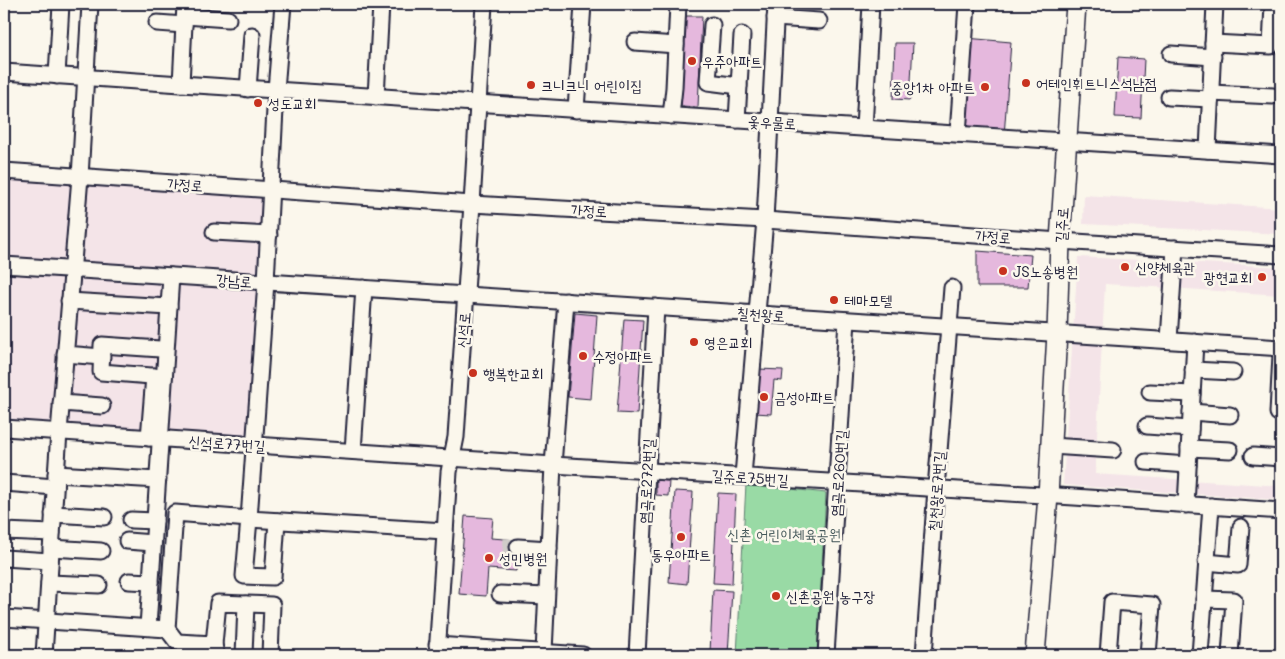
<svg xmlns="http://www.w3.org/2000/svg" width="1285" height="659" viewBox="0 0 1285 659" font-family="Mali,'Poor Story',sans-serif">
  <rect width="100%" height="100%" fill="#fbf7ec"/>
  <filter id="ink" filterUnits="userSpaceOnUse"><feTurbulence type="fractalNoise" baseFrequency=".02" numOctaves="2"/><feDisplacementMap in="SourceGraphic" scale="10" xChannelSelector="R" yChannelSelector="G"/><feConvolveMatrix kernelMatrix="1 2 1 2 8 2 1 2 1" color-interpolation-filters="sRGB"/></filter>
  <g filter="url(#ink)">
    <g fill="#f4e4e8">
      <polygon points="4,175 268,193 252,440 4,423"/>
      <polygon points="1084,195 1281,208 1281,234 1083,224"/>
      <polygon points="1078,257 1281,267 1281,295 1105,284 1095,474 1281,486 1281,500 1063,485"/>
    </g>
    <polygon fill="#99daa5" stroke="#5e7e70" points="746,484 826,493 817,655 737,655"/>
    <g fill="#e5b8dd" stroke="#22223b">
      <polygon points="685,16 702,16 698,107 681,106"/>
      <polygon points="966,38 1011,42 1004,136 961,133"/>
      <polygon points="895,43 913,43 910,100 893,99"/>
      <polygon points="1118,57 1144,59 1141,118 1115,117"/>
      <polygon points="977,251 1031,255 1028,287 977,287"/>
      <polygon points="575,313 597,315 591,399 568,397"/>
      <polygon points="624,319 643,320 637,414 617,413"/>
      <polygon points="758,369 783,370 782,381 774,380 771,414 755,413"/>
      <polygon points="656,480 669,481 668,496 656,495"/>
      <polygon points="675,491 693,492 687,584 669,582"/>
      <polygon points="718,493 736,494 732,584 713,583"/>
      <polygon points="465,516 493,518 491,538 518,540 516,571 488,569 486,596 459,594"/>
      <polygon points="713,590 732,591 728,654 710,653"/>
    </g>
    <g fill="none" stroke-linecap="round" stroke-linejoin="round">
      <polyline stroke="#d0ccc9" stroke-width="15" stroke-dasharray="15 8" stroke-linecap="butt" points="503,546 518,547"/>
      <g stroke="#22223b" stroke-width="19">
        <g id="minor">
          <polyline points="283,4 276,90 266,282 249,519 445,531"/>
          <polyline points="185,16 228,19"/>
          <polyline points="775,18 819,21"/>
          <polyline points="157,23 184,25"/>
          <polyline points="712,25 708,82 739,86"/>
          <polyline points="635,42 676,45"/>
          <polyline points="1213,43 1271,46 1273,4"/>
          <polyline points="1171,54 1213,57"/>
          <polyline points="4,72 181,84 1281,155"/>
          <polyline points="57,76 61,4"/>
          <polyline points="181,84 185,4"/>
          <polyline points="248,89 252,35"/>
          <polyline points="1211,93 1273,96"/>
          <polyline points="376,97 381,4"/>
          <polyline points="1169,97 1211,99"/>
          <polyline points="576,110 583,4"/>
          <polyline points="671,116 674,88 678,4"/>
          <polyline points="737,120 742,35"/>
          <polyline points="864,128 871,4"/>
          <polyline points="958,134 967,4"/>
          <polyline points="1208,150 1215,4"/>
          <polyline points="4,171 472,204 765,220 1060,241 1281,255"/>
          <polyline points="214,232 269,235"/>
          <polyline points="4,265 1281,348"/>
          <polyline points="69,301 169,307"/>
          <polyline points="1169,340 1175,248"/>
          <polyline points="160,349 102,345 101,372 164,377"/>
          <polyline points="65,354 102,357"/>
          <polyline points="1281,355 1278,413 1281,413"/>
          <polyline points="1193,370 1233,372"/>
          <polyline points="1150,392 1192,394"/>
          <polyline points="61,403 102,406"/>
          <polyline points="1191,412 1230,415"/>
          <polyline points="1147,426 1190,429"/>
          <polyline points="4,428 553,465 1074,497 1281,511"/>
          <polyline points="149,438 154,376"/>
          <polyline points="1051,446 1113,450"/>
          <polyline points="1189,448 1230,450"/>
          <polyline points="353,451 364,288"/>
          <polyline points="1253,456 1281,458"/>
          <polyline points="1146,462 1188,465"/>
          <polyline points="56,474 158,480"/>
          <polyline points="743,476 765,220 776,4"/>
          <polyline points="4,483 55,487"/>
          <polyline points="1186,505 1195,342"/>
          <polyline points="53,514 104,517"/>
          <polyline points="131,520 155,521"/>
          <polyline points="4,531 52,533"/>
          <polyline points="127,541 153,543"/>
          <polyline points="518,547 549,549"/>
          <polyline points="51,548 101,551"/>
          <polyline points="4,558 50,561"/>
          <polyline points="1206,562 1238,565 1241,527"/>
          <polyline points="129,581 151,582"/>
          <polyline points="49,583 99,585"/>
          <polyline points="500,594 546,596"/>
          <polyline points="1204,599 1234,600 1230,655"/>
          <polyline points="246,604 272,605 270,655"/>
          <polyline points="4,618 167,629 175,513 249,519 244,576 273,577 277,521"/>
          <polyline points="148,627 171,276"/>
          <polyline points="167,629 177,642 214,644"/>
          <polyline points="437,645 583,655"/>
          <polyline points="544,652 553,465 566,301"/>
          <polyline points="44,655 59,432 80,177 90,4"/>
          <polyline points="216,655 214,644 218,603 246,604 244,655"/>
          <polyline points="437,655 449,472 456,437 472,204 484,4"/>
          <polyline points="637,655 656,307"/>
          <polyline points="826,655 847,320"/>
          <polyline points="924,655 936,489 952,288"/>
          <polyline points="1108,655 1112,602 1152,605 1148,655"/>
          <polyline points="1200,655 1211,506"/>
        </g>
      </g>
      <g stroke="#22223b" stroke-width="22">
        <polyline id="major" points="1035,655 1048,496 1057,333 1060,241 1076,4"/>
      </g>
      <use href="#minor" stroke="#fbf7ec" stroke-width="15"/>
      <use href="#major" stroke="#fbf7ec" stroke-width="19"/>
    </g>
  </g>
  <g fill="#c8321e" stroke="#fbf7ec" stroke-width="2">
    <circle cx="692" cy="61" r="5"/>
    <circle cx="1026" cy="83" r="5"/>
    <circle cx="531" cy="85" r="5"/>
    <circle cx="985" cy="87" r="5"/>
    <circle cx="258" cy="103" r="5"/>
    <circle cx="1125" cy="267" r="5"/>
    <circle cx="1003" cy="271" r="5"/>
    <circle cx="1262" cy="277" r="5"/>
    <circle cx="834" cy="300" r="5"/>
    <circle cx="694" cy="342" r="5"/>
    <circle cx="583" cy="356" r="5"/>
    <circle cx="473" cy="373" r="5"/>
    <circle cx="764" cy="397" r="5"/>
    <circle cx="681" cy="537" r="5"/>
    <circle cx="489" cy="558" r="5"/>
    <circle cx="776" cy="596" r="5"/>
  </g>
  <g text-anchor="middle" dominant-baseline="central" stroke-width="5" stroke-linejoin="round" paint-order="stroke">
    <g font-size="15" fill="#22223b" stroke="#fbf7ec" text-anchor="start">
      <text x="702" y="61">우주아파트</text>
      <text x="1036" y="83">어테인휘트니스석남점</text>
      <text x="541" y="85">크니크니 어린이집</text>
      <text x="975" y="87" text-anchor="end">중앙1차 아파트</text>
      <text x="268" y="103">성도교회</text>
      <text x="1135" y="267">신양체육관</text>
      <text x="1013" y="271">JS노송병원</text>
      <text x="1252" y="277" text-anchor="end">광현교회</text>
      <text x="844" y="300">테마모텔</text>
      <text x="704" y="342">영은교회</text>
      <text x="593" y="356">수정아파트</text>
      <text x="483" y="373">행복한교회</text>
      <text x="774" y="397">금성아파트</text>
      <text x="681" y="554" text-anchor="middle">동우아파트</text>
      <text x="499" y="558">성민병원</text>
      <text x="786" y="596">신촌공원 농구장</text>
    </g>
    <g font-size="15" fill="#22223b" stroke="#fbf7ec">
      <text transform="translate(772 122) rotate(3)">옻우물로</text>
      <text transform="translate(185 184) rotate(4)">가정로</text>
      <text transform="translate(589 210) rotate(3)">가정로</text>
      <text transform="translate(1061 225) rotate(-86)">길주로</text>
      <text transform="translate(993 236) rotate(4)">가정로</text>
      <text transform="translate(234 280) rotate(4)">강남로</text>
      <text transform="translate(761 314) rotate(4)">칠천왕로</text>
      <text transform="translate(463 330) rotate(-86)">신석로</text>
      <text transform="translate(227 443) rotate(4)">신석로77번길</text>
      <text transform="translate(838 473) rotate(-86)">염곡로260번길</text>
      <text transform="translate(750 477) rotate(4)">길주로75번길</text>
      <text transform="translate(646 481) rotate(-87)">염곡로272번길</text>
      <text transform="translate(936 491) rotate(-86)">칠천왕로7번길</text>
    </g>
    <g font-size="15" fill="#46595b" stroke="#fbf7ec">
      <text x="784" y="534">신촌 어린이체육공원</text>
    </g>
  </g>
  <rect width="1285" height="659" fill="none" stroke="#fbf7ec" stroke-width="20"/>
  <rect x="10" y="10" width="1265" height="639" fill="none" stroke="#22223b" stroke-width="2" filter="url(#ink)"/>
</svg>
